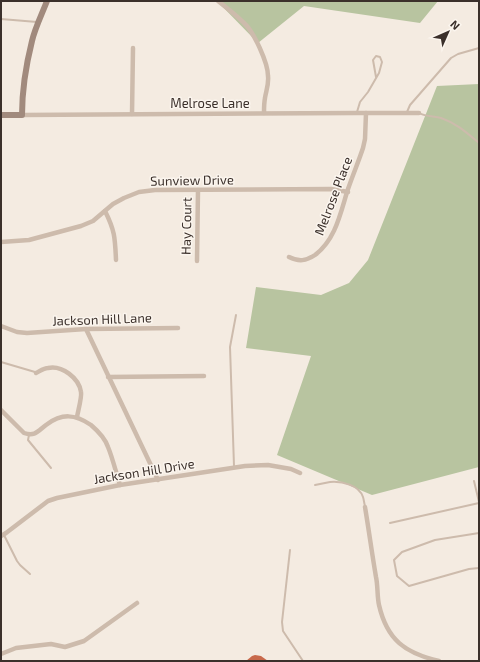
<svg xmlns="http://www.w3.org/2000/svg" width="480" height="662" viewBox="0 0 480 662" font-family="'Exo 2',sans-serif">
  <rect width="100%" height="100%" fill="#f4ebe1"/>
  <g fill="#b8c4a0">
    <polygon points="217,1 438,1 420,23 304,6 258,43"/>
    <polygon points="479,84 479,467 372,495 277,455 311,356 246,348 256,287 321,295 349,283 368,260 437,86"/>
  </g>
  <polygon fill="#c8694b" points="255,655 261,656 268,661 246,661 252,656"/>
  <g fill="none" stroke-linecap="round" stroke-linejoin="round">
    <g stroke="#cdbbac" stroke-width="2">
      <polyline points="1,19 37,22"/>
      <polyline points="357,112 360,102 368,92 379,73 382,62 380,57 376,56 373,60 376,77"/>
      <polyline points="407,112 410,105 451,58 458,54 479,48"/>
      <path d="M419,113C426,117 434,116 441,118C456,123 467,133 479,143"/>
      <polyline points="1,362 35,372"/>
      <polyline points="29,435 28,440 51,468"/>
      <polyline points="234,466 230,347 236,315"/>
      <polyline points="474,481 479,502"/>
      <path d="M315,485C320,484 325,483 330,482C342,481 359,485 363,497C364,500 364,503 365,506"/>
      <polyline points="390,523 479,503"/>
      <polyline points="479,533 435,540 402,552 394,560 397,576 409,586 469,569 479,568"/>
      <polyline points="4,535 17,561 20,565 30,574"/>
      <polyline points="290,550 282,622 283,631 303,661"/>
      <polyline points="479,624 479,626"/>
    </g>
    <g stroke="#cdbbac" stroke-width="4.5">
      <path d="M218,1C227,8 236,15 244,23C254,32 268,63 268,76C269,84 266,91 265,98C264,103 264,108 264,113"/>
      <polyline points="132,114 133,48"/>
      <polyline points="22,115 357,113 419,113"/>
      <path d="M105,211C115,231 115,238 116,260"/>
      <polyline points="1,242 29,240 81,226 93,221 113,204 124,198 139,192 155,190 331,189 348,192"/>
      <path d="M289,257C299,262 306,261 315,255C335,240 340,215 347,192C352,177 358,163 363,148L365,139L366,113"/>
      <polyline points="197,261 198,190"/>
      <polyline points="1,326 17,332 27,333 86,329 178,328"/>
      <polyline points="86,329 158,480"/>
      <path d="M36,373C40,371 44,368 48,368C62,365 79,378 81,392C82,397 78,411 77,417"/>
      <polyline points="108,377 204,376"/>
      <path d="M1,410L24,433C35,437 38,431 46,425C62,413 75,414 91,425C98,431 105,438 108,447C113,459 116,473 120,485"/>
      <path d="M365,507C369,531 372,554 376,577C378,586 377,596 379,605C387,640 405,653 439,661"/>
      <polyline points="1,536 6,533 48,501 57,498 120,485 245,466 268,465 291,469 300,473"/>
      <polyline points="1,654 16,648 51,644 65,647 84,641 137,603"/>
    </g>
    <path stroke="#a18a7d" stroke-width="6" d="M1,115H22C22,91 26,65 32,41C35,28 42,14 47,1"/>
  </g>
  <g text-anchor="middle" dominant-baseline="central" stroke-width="3" stroke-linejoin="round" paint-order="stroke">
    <g font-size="13" fill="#3b302b" stroke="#fbf5ee">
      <text x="210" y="103">Melrose Lane</text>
      <text transform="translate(192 180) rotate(-1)">Sunview Drive</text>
      <text transform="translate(333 196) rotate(-69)">Melrose Place</text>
      <text transform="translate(186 226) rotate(-89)">Hay Court</text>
      <text transform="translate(102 319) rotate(-2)">Jackson Hill Lane</text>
      <text transform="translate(144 471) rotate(-9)">Jackson Hill Drive</text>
    </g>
  </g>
  <rect width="480" height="662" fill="none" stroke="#3b302b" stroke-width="4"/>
  <g transform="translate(448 32) rotate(45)" stroke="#fbf5ee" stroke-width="3" paint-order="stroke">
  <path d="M0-3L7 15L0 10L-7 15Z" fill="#3b302b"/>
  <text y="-6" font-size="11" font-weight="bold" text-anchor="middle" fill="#3b302b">N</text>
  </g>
</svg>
